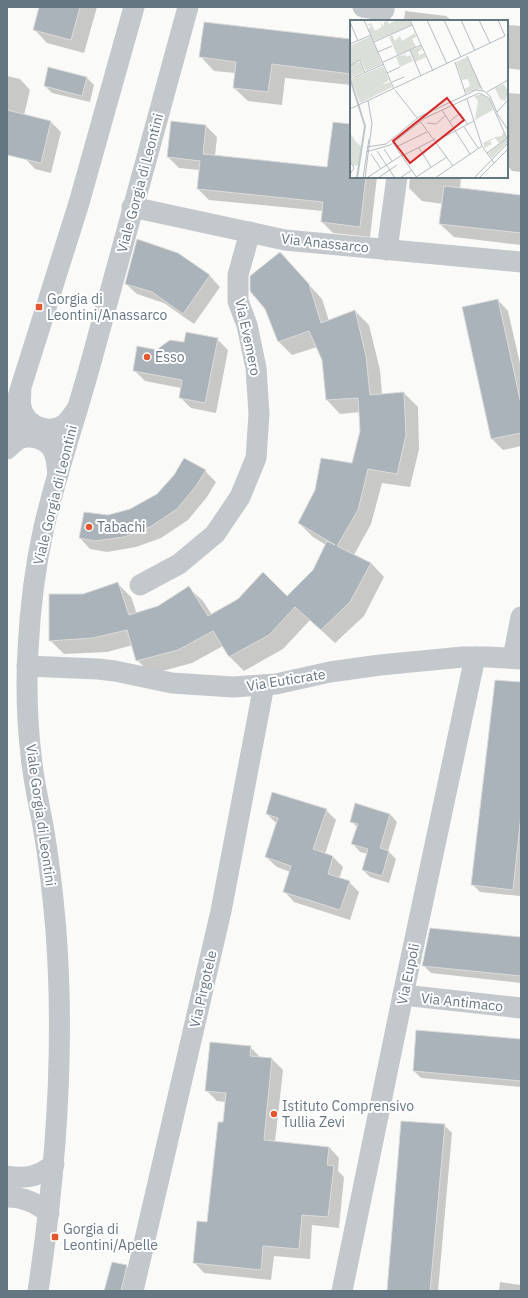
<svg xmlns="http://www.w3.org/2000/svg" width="528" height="1298" viewBox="0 0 528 1298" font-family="'IBM Plex Sans',sans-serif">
  <rect width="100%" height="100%" fill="#fafaf8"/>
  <g fill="#0003">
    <polygon points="40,7 97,7 84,53 47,43 34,29"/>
    <polygon points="405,11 446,16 450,19 470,21 404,21"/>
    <polygon points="507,25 521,26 521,70 507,68"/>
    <polygon points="351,40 351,85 285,78 282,105 248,101 234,88 236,73 214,71 201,57"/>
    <polygon points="7,76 20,79 30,90 24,115 51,122 61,132 51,173 35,169 7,139"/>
    <polygon points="87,78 94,85 90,102 52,93 45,86"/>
    <polygon points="509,93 521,94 521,172 512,171 507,165 507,108"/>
    <polygon points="171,122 206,126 217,137 215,156 328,168 351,125 351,177 377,177 370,237 333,233 322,222 323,211 209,200 198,189 200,170 179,168 168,157"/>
    <polygon points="410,177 461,177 460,189 521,196 521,245 454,237 440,224 443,204 422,201 409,188"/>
    <polygon points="178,253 210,276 220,287 194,324 164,303 137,294 126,284"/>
    <polygon points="280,253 322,299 329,321 355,311 369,325 380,370 382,395 404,393 418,407 419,449 410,487 382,483 371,524 354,555 371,563 384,577 364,616 335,643 310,620 283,649 244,671 230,657 223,646 192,663 151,674 137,660 133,645 107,652 64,654 50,640 84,595 117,583 131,597 137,614 159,607 189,588 203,601 212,615 287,598 314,571 326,545 313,537 299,523 353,464 361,431 360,412 340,414 327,400 323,360 317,347 292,355 279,342"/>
    <polygon points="498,300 508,311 521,368 521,446 503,450 492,439"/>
    <polygon points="217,339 228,350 216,413 191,408 180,397 181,388 145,381 134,370 159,351"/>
    <polygon points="205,471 216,482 207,497 188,520 161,538 136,547 107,552 90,549 80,538 108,516 131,510"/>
    <polygon points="521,683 521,886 520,896 480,892 473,885"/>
    <polygon points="326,810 336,820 325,854 333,857 343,867 339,879 349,882 359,892 350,920 294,902 284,891 290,872 277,867 266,857 277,824 267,814"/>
    <polygon points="390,814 397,822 388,851 396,859 389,883 370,877 363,870 368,854 360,852 353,844 358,828 351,821"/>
    <polygon points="521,938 521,983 431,973 424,966"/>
    <polygon points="521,1041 521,1087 421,1078 414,1071"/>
    <polygon points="250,1047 261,1058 272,1059 283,1070 275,1142 329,1147 339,1158 338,1171 344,1177 339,1228 312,1225 310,1259 274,1256 271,1280 204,1273 194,1262 208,1223 226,1102 217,1101 206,1090"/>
    <polygon points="444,1125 452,1133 438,1291 387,1291"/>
    <polygon points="126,1266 134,1274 130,1291 105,1291"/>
    <polygon points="500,1282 521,1285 521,1291 499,1291"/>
  </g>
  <g fill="#aab3b9" stroke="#dcdcda">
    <polygon points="39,7 80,7 71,40 33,30"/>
    <polygon points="204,22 351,39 351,74 272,64 268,92 233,88 236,62 199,57"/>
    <polygon points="48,67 87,77 82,96 44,86"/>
    <polygon points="7,110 51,121 41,163 7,155"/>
    <polygon points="171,121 206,125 203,154 327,167 333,122 351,124 351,177 366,177 360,227 321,222 323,202 197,189 200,161 167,157"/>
    <polygon points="444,186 521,195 521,233 439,224"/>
    <polygon points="137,239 178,253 210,275 183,314 152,292 125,284"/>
    <polygon points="280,252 309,284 321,323 355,310 366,356 370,395 404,392 406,435 397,474 368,469 358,510 337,546 371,563 350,602 321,630 295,607 269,635 229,657 213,631 178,650 136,661 127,630 93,638 49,641 49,594 83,594 118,582 129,615 158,606 189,586 208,616 238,599 263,572 287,596 313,570 327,541 335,545 298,523 315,490 321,458 352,463 360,431 358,398 326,400 322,360 309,331 278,342 265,309 250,291 250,276"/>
    <polygon points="498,299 521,404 521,433 491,439 462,307"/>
    <polygon points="186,332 218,338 205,403 179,398 182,380 133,371 137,346 158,350 159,348 170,340 184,342"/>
    <polygon points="184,458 206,470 196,486 177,509 150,527 124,537 95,541 79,538 84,512 108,515 130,509 157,494 174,475"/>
    <polygon points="495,680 521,682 521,815 513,890 471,885"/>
    <polygon points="272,792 327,809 313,849 333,856 328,874 350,881 340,910 283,892 291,866 265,857 278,818 266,814"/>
    <polygon points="355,803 390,814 380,848 389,851 382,876 362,870 368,849 351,844 358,824 350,822"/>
    <polygon points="430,928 521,937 521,976 422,966"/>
    <polygon points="416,1030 521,1039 521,1081 413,1071"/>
    <polygon points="210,1042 251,1046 250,1056 272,1058 264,1140 329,1147 327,1165 334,1166 328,1217 302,1215 299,1249 263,1246 261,1270 193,1263 197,1221 207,1222 218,1122 223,1122 226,1093 205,1091"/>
    <polygon points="401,1121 445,1124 430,1291 387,1291"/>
    <polygon points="112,1262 127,1265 121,1291 104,1291"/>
  </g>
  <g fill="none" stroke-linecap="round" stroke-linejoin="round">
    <g stroke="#c3c8cc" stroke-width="21">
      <polyline points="363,7 384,10 384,7"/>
      <polyline points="132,207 285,240 521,262"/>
      <polyline points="387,250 397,177"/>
      <path d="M21,391C20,398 20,406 23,413C31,429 52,434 65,424C70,420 73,414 77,409"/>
      <polyline points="7,434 21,387 79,203 134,7"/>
      <path d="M7,449C11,445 15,441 19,439C31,434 47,439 53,450C57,458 57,467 58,475"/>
      <polyline points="140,585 179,564 215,534 240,497 256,458 259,414 256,368 247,325 238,301 238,275 250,232"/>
      <polyline points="513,658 521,617"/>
      <polyline points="27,666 98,669 115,671 172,683 233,687 276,684 330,672 380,665 463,657 488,657 521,659"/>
      <polyline points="403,995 521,1008"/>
      <path d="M7,1176C26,1179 39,1177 54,1164"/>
      <path d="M7,1197C24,1197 36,1203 49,1213"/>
      <path d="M38,1291C56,1172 65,1051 56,931C53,896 49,860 43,826C39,803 33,779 31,755C27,720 26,685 28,650C30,609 35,567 44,527C57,471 76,417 91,362C124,244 155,125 188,7"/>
      <polyline points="133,1291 221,911 264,685"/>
      <polyline points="342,1291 403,995 475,657"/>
    </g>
  </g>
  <g fill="#e4572e" stroke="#fff" stroke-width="1.5">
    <rect x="35" y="303" width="8" height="8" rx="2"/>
    <circle cx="147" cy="357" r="4"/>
    <circle cx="89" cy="527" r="4"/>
    <circle cx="274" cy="1114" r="4"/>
    <rect x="51" y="1233" width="8" height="8" rx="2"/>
  </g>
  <g text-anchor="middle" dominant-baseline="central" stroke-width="4" stroke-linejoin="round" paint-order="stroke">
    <g font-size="14" fill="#657683" stroke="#fff">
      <text transform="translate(140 183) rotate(-75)">Viale Gorgia di Leontini</text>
      <text transform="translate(325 243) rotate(6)">Via Anassarco</text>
      <text transform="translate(248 337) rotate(78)">Via Evemero</text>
      <text transform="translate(55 495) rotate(-76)">Viale Gorgia di Leontini</text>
      <text transform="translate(286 680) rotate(-9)">Via Euticrate</text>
      <text transform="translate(41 815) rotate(82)">Viale Gorgia di Leontini</text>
      <text transform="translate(408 974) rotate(-78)">Via Eupoli</text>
      <text transform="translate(203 989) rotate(-77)">Via Pirgotele</text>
      <text transform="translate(462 1002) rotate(6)">Via Antimaco</text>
    </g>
    <g font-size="14" fill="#657683" stroke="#fff" text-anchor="start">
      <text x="47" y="299">Gorgia di<tspan x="47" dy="16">Leontini/Anassarco</tspan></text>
      <text x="155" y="357">Esso</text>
      <text x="97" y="527">Tabachi</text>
      <text x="282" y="1106">Istituto Comprensivo<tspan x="282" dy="16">Tullia Zevi</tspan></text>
      <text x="63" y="1229">Gorgia di<tspan x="63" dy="16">Leontini/Apelle</tspan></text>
    </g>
  </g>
  <g transform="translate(350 20)">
    <rect width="158" height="158" fill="#fafaf8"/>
    <path d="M47,0H59L62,5L24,21L18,9L22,6L17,5L21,3L25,11L32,7L30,2L34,6V2L37,1L39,4ZM65,13L66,17L62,19L66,27L47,35L39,17L42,15L45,21L50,16L52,21ZM21,16L32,44L16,51L11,40L0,45V26ZM71,26L72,29L68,32L69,35L74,33L76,37L65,42L60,31ZM55,33L57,37L60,35L63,41L50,47L46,37L52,35L54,36ZM117,37L132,68L116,73L114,69L120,66L118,59L112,60L106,42ZM10,42L14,52L2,57L3,59L33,46L39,60L32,65L40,62L42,67L10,83L0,55V45ZM154,64L158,72L155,81L150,79L145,68ZM132,74L140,80L143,90L125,100L128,81L124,76ZM153,111L156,118L149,123L145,118L143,119L140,121L142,124L135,128L133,123L145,117L152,116ZM0,113L6,122L12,127L9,145L3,146L0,141ZM156,119L158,122L142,138L138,133Z" fill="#dadfd7"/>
    <path fill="none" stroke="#bbc7cb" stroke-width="2" d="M0,58L15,106L7,158"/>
    <path fill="none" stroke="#b5bdc2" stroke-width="1" d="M14,0L44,69M60,0L83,51M77,0L97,44M94,0L111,37M111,0L125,31M129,0L140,23M148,0L155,16M0,2L8,21M24,22L62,5M0,24L21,15M60,30L71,56M28,32L42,26M117,36L132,70M33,42L71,25M105,42L116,75M1,45L10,40L15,53M37,53L50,47M3,58L34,44M42,62L54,57M45,70L67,98M137,72L158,60M117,79L132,126L144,143M0,89L155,16M92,90L120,134M147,92L158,80M110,93L118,105M70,101L103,146M99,102L109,94M77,103L86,104L95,96M114,107L128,128M86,121L124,101M43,123L67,158M17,127L36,124L69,97L126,70L134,71L140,76L148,95L158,110M46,127L77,112M69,128L81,147M34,129L42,141M27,131L45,158M16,132L40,125L75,98L129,73L139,78L158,121M137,133L157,118M21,134L31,149M52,136L85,119M0,141L4,148L0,154M18,157L52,135M66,157L97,137M13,158L19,119M15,158L22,103L18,81M28,158L47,145M50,158L62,150M85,158L132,126M124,158L158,123M129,158L158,129"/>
    <path fill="#d62828" fill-opacity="0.15" stroke="#d62828" stroke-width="2" d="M97,78L114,100L60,143L43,121Z"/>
    <rect width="158" height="158" fill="none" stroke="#657683" stroke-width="2"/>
  </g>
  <rect width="528" height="1298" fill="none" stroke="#657683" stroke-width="16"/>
</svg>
